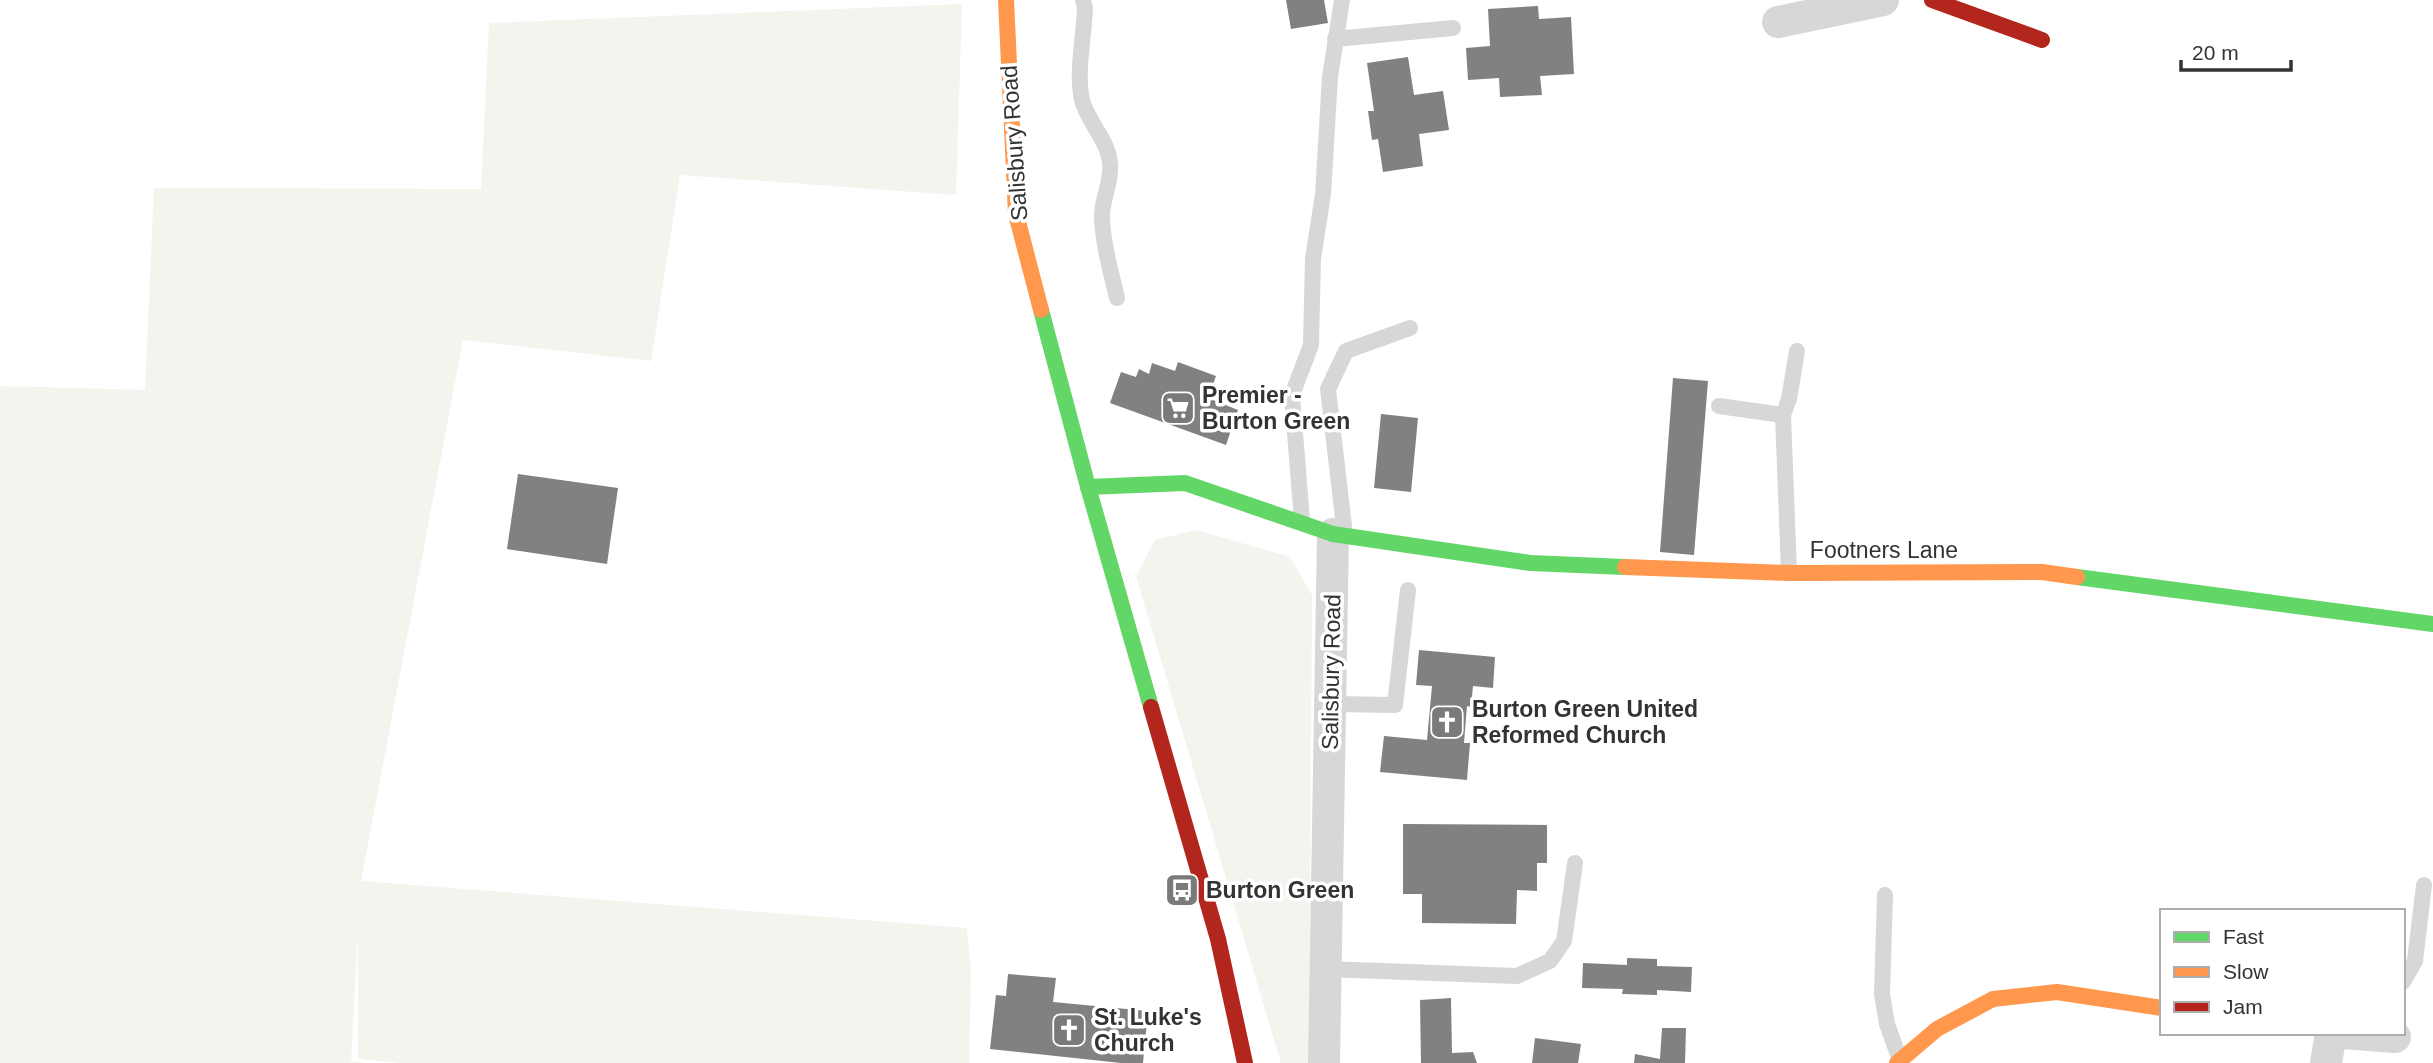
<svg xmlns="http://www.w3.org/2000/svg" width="2433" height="1063" viewBox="0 0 2433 1063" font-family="Arial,sans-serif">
  <rect width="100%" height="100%" fill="#fff"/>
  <g fill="#f1f5ed">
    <polygon points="962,4 956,195 680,175 651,361 463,340 361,881 967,928 971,970 969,1063 401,1063 358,1059 358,932 351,1061 364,1063 0,1063 0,386 145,390 154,188 481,189 489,23"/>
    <polygon points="1196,530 1290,557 1312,595 1309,1063 1281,1063 1136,576 1155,540"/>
  </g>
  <g fill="#818181">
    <polygon points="1286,0 1324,0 1328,23 1291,29"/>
    <polygon points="1538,6 1539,19 1571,17 1574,74 1540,76 1542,95 1500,97 1499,78 1468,80 1466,48 1490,46 1488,9"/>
    <polygon points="1408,57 1414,95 1443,91 1449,130 1419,134 1423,166 1383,172 1378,139 1372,140 1368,111 1374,111 1367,63"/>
    <polygon points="1178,362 1216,376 1208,398 1238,410 1226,445 1110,403 1121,372 1136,377 1139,369 1149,374 1152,363 1175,371"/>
    <polygon points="1673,378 1708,381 1694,555 1660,552"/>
    <polygon points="1381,414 1418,418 1411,492 1374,488"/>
    <polygon points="518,474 618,488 607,564 507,549"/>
    <polygon points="1419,650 1495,657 1493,688 1473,686 1471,707 1467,706 1464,743 1470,743 1467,780 1380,772 1384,736 1427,740 1432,686 1416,685"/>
    <polygon points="1403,824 1547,825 1547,863 1537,863 1537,891 1517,890 1516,924 1422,923 1422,894 1403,894"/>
    <polygon points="1627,958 1657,959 1657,966 1692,967 1691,992 1657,990 1657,995 1622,994 1623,989 1582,988 1583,963 1627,965"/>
    <polygon points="1008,974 1056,978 1053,1002 1148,1011 1143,1063 1121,1063 990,1049 996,995 1006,996"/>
    <polygon points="1451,998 1452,1053 1473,1052 1477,1063 1421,1063 1420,1000"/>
    <polygon points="1662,1028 1686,1028 1685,1063 1634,1063 1635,1054 1660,1059"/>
    <polygon points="1535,1038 1581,1044 1578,1063 1532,1063"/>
  </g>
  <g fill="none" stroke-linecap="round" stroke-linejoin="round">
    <g stroke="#d7d7d7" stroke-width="16">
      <path d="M1083,0L1085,8C1084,38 1076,71 1082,100C1088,123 1109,141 1110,164C1112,183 1101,200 1102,218C1103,245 1111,272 1117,298"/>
      <polyline points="1335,39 1453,28"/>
      <polyline points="1719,406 1783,415"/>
      <polyline points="1302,521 1292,395 1311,345 1313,259 1323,194 1330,77 1342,0"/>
      <polyline points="1345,535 1328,389 1346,351 1410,328"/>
      <polyline points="1789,573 1783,415 1789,399 1797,351"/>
      <polyline points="1330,704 1395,705 1408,590"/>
      <polyline points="1885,895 1882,994 1887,1024 1900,1060"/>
      <polyline points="1326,969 1517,976 1550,961 1564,941 1575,863"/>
      <polyline points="2403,982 2415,961 2424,885"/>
    </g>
    <g stroke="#d7d7d7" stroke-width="32">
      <polyline points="1778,22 1883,0"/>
      <polyline points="2343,1033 2395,1037"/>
      <polyline points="1324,1063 1333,534"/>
      <polyline points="2326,1063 2331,1033"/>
    </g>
    <g stroke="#63d668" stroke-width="16">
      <polyline points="1041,310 1088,487 1151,707"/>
      <polyline points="1088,487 1185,483 1333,534 1530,563 1625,567"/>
      <polyline points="2077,577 2433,624"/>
    </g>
    <g stroke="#ff974d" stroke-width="16">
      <polyline points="1006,0 1016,214 1041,310"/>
      <polyline points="1625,567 1789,573 2042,572 2077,577"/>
      <polyline points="1897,1063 1937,1029 1993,999 2057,992 2162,1008"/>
    </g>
    <g stroke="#b3261e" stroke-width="16">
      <polyline points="1932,0 2042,40"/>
      <polyline points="1151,707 1218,939 1245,1063"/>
    </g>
  </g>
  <defs>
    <g id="supermarket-square" transform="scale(1.75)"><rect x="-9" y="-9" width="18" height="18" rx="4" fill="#7a7a7a" stroke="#fff"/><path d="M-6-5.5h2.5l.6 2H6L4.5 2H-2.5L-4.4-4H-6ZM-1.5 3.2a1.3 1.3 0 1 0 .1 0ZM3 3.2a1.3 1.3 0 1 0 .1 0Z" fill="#fff"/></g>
    <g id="church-square" transform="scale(1.75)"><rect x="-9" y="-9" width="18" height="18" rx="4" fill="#7a7a7a" stroke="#fff"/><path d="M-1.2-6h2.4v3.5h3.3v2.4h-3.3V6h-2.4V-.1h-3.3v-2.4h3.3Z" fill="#fff"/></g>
    <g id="bus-square" transform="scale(1.75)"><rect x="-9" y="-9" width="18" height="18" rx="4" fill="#7a7a7a" stroke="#fff"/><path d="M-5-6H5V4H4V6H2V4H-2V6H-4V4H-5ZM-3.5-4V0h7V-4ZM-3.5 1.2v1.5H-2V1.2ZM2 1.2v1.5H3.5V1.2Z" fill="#fff"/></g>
  </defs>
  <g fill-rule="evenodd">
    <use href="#supermarket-square" x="1178" y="408"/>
    <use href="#church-square" x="1447" y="722"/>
    <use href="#bus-square" x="1182" y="890"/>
    <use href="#church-square" x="1069" y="1030"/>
  </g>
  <g text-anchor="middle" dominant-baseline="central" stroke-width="7" stroke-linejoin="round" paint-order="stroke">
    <g font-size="23" fill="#333" stroke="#fff">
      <text transform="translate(1014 143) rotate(-94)">Salisbury Road</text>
      <text x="1884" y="550">Footners Lane</text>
      <text transform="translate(1331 672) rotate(-89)">Salisbury Road</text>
    </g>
    <g font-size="23" font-weight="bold" fill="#333" stroke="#fff" text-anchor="start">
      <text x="1202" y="395">Premier -<tspan x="1202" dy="26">Burton Green</tspan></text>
      <text x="1472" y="709">Burton Green United<tspan x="1472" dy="26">Reformed Church</tspan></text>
      <text x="1206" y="890">Burton Green</text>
      <text x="1094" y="1017">St. Luke's<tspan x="1094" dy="26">Church</tspan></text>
    </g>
  </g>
  <rect x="2160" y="909" width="245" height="126" fill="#ffffff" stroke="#adadad" stroke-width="2"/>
  <rect x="2174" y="932" width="35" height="10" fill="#63d668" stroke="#adadad" stroke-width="2"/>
  <text x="2223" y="944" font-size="21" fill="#333333">Fast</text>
  <rect x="2174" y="967" width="35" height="10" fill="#ff974d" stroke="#adadad" stroke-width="2"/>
  <text x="2223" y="979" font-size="21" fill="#333333">Slow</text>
  <rect x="2174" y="1002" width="35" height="10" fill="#b3261e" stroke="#adadad" stroke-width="2"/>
  <text x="2223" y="1014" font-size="21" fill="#333333">Jam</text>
  <path d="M2181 60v10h110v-10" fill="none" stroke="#333333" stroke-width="3.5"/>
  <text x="2192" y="60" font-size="21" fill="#333333" stroke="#ffffff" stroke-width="5" paint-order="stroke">20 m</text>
</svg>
